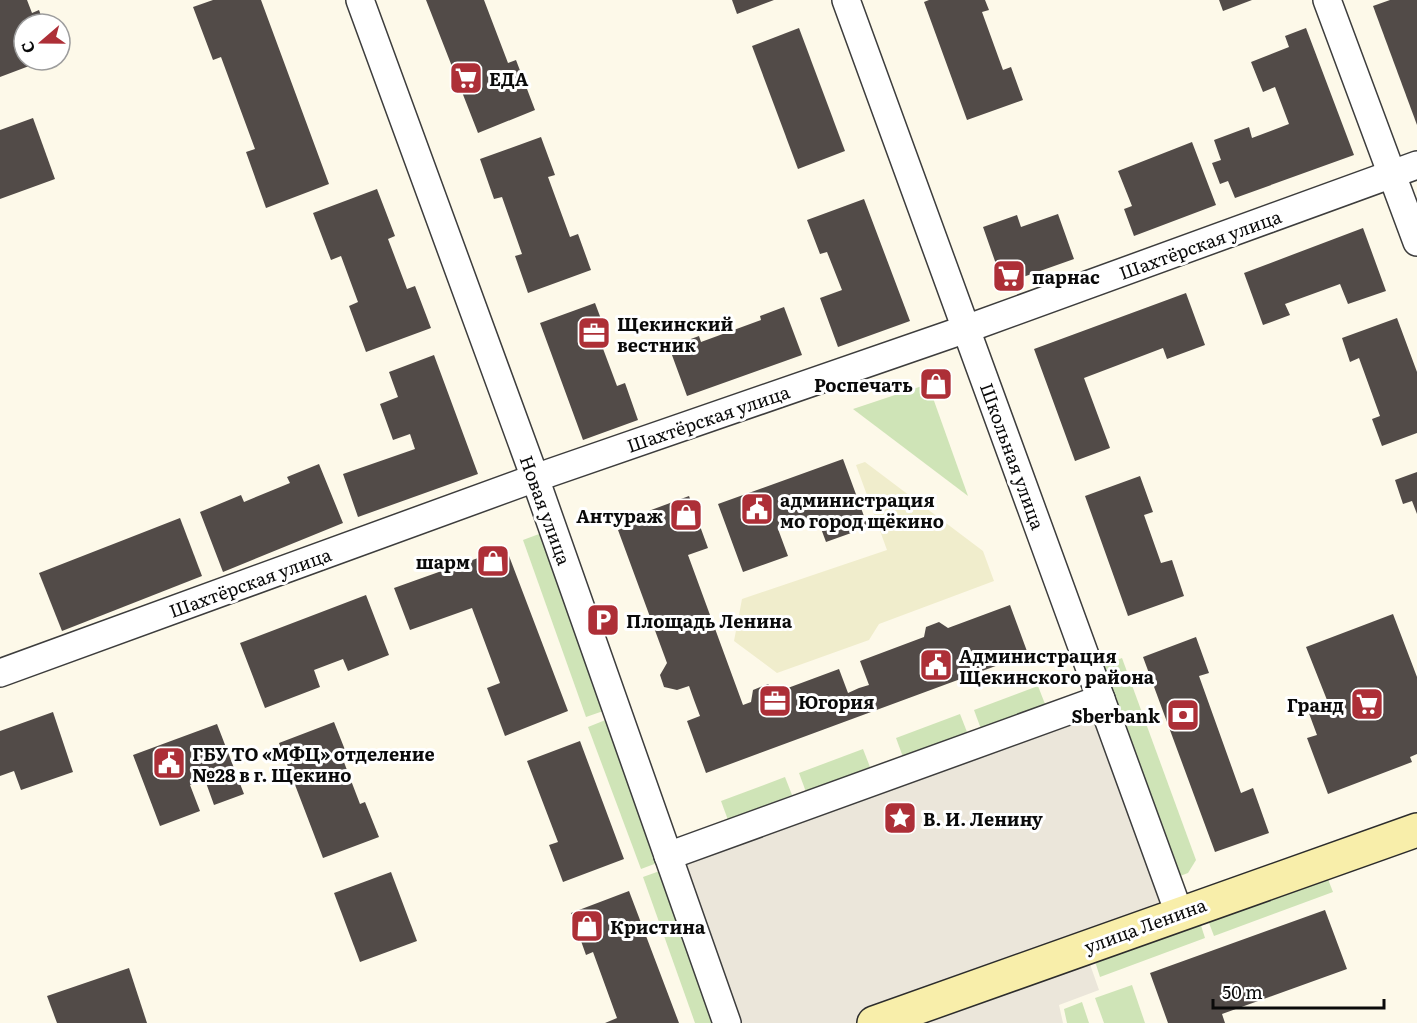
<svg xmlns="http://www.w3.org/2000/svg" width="1417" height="1023" viewBox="0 0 1417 1023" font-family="Literata,serif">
  <rect width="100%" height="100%" fill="#fdf9e9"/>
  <polygon fill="#f0edcc" points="865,462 983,551 994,581 879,624 869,640 777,673 734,641 742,599 887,550 856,465"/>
  <g fill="#cfe4b7">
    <polygon points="928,384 968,496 853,409"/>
    <polygon points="547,531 609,709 586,717 523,540"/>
    <polygon points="1122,658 1196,860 1188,873 1172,879 1096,668"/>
    <polygon points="1038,686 1045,704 981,729 974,710"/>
    <polygon points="960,714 967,732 903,757 896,738"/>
    <polygon points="613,717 665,860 641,869 588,727"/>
    <polygon points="863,749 870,767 806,792 799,773"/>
    <polygon points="785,777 792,795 728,820 721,801"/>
    <polygon points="668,868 724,1023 695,1023 643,877"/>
    <polygon points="1324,869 1333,892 1214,936 1204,910"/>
    <polygon points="1197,913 1205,938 1100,977 1092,952"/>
    <polygon points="1132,985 1145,1023 1104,1023 1095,998"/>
    <polygon points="1082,1002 1089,1023 1067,1023 1064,1009"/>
  </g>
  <polygon fill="#ebe6da" points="1097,714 1174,917 1085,950 1099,990 1059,1005 1063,1023 739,1023 682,864"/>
  <g fill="#524b48">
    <polygon points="0,0 27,0 32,13 39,10 44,24 24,24 24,60 45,60 0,77"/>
    <polygon points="213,0 261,0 329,184 266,208 246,152 255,149 221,57 213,60 193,7"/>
    <polygon points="426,0 484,0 508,63 516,60 535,110 478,133"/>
    <polygon points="732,0 774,0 737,14"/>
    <polygon points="929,0 985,0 989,10 982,12 1003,70 1011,67 1023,100 967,120 924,2"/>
    <polygon points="1219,0 1252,0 1223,11"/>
    <polygon points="1390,0 1417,0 1417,125 1373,6"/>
    <polygon points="799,28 845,151 798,169 752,46"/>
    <polygon points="1306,28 1354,155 1235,198 1228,181 1220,184 1212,163 1221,160 1214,140 1249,127 1252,138 1289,124 1275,87 1263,92 1251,62 1289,47 1285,36"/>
    <polygon points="33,118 55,179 0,199 0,130"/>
    <polygon points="541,137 555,175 548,177 570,237 578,234 591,270 528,293 515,256 522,254 502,197 494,199 480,159"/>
    <polygon points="1192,142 1216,205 1134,236 1124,209 1132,206 1118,171"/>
    <polygon points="377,189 395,236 388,239 407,289 415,286 431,328 366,352 349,306 358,302 341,256 331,260 313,213"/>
    <polygon points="864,199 910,321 838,347 820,298 842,290 827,252 820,254 807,220"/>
    <polygon points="1058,214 1074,259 1003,284 983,227 1017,215 1021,227"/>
    <polygon points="1363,228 1386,291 1348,304 1340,284 1285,304 1290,315 1263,325 1244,273"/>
    <polygon points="1186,293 1205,345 1167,359 1163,348 1084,378 1110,448 1075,461 1034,349"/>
    <polygon points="595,303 607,335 599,338 617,386 625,383 638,420 583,440 540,323"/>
    <polygon points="784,307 802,355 687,396 669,347 699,336 701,342 761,320 760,316"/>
    <polygon points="1397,318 1417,372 1417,433 1382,446 1372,419 1380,416 1359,358 1350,362 1342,338"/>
    <polygon points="434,355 478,474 358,517 343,474 415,449 410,434 393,440 380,404 398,397 389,372"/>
    <polygon points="843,459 868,527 826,542 816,515 778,529 788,556 743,572 718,504"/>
    <polygon points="319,464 343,523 223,572 200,512 241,495 244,502 290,483 287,477"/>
    <polygon points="1417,472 1417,514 1412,501 1403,504 1395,480"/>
    <polygon points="1140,476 1153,512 1144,515 1161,563 1172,560 1184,596 1128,616 1085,496"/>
    <polygon points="689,496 708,548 688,555 743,705 751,702 753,690 768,684 777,692 839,669 848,693 859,688 869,685 860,661 924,637 926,627 939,622 948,628 1010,605 1028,654 706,773 687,721 700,716 694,700 689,686 677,690 664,687 660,675 667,663 618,530 645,520 643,513"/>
    <polygon points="180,518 202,576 62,631 39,573"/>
    <polygon points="506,548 568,711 505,736 487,688 500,683 472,608 410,630 394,588"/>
    <polygon points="366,595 389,655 348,671 343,659 314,670 320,687 265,708 240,643"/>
    <polygon points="1393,614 1417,677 1417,754 1410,757 1412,762 1328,794 1307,738 1317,735 1307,708 1327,700 1306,647"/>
    <polygon points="1196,637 1209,673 1199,676 1241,793 1253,788 1269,833 1215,852 1143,657"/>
    <polygon points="53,712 73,772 21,790 14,771 0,776 0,731"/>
    <polygon points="334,722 347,755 342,757 360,804 365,802 379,837 323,858 279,743"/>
    <polygon points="217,724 244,794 214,805 205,780 190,785 200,811 160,826 133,755"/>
    <polygon points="580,741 624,859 563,882 549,845 558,842 527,761"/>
    <polygon points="391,872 417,941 360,962 334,893"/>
    <polygon points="629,891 679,1023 605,1023 617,1018 593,952 586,955 571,913"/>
    <polygon points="1325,910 1347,969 1222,1014 1225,1023 1168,1023 1150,973"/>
    <polygon points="129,968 147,1023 57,1023 47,996"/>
  </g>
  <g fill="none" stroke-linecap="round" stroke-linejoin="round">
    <g stroke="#3d3d3d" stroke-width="30">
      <g id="street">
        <polyline points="360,0 535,478 727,1023"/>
        <polyline points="846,0 1179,913"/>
        <polyline points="1327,0 1417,242"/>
        <polyline points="0,673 535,478 966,329 1417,165"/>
        <polyline points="668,856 1101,699"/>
      </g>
    </g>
    <g stroke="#2c2c2c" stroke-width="36">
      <polyline id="secondary" points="874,1023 1417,830"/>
    </g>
    <use href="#street" stroke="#fff" stroke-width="27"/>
    <use href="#secondary" stroke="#f8eeaa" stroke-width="33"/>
  </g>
  <defs>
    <g id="supermarket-square" transform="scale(1.725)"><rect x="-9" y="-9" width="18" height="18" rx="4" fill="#ad2f37" stroke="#fff"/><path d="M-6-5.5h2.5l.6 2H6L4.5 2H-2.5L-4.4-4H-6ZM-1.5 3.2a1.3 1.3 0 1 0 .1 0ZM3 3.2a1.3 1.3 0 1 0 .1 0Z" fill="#fff"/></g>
    <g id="office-square" transform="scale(1.725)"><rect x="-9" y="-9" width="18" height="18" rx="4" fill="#ad2f37" stroke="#fff"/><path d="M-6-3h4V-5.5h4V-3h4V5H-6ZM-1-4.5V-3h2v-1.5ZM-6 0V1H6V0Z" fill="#fff"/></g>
    <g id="shop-square" transform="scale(1.725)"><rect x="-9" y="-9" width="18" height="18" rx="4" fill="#ad2f37" stroke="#fff"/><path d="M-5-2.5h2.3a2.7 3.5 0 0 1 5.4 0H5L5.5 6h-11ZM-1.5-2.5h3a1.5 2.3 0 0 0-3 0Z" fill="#fff"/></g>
    <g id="civic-square" transform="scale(1.725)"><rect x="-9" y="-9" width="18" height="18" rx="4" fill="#ad2f37" stroke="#fff"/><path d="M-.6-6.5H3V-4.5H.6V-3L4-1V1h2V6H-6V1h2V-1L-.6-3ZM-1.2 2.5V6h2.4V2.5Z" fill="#fff"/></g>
    <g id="parking-square" transform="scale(1.725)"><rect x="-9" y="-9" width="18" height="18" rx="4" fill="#ad2f37" stroke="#fff"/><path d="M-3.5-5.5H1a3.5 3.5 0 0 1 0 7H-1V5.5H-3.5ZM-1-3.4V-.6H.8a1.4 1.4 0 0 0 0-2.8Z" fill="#fff"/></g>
    <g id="bank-square" transform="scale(1.725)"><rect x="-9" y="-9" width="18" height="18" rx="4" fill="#ad2f37" stroke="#fff"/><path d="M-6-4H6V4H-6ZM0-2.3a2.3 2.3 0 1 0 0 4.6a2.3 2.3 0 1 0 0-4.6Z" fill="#fff"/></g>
    <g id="sight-square" transform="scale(1.725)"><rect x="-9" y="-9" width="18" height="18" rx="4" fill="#ad2f37" stroke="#fff"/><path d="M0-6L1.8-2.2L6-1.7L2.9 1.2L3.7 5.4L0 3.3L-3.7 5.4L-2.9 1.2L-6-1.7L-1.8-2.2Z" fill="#fff"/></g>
  </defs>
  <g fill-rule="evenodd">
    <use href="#supermarket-square" x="466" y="78"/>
    <use href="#supermarket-square" x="1009" y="276"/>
    <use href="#office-square" x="594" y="333"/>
    <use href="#shop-square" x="936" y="384"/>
    <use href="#civic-square" x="757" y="509"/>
    <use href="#shop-square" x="686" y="515"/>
    <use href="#shop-square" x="493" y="561"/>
    <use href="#parking-square" x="603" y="620"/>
    <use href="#civic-square" x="936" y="665"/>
    <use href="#office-square" x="775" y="701"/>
    <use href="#supermarket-square" x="1367" y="704"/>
    <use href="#bank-square" x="1183" y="715"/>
    <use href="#civic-square" x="169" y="763"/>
    <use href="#sight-square" x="900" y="818"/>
    <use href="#shop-square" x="587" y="926"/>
  </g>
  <g text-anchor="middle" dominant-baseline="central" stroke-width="6" stroke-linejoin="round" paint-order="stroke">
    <g font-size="18" font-weight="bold" fill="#0a0a0a" stroke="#fff" text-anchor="start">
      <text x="489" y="78">ЕДА</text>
      <text x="1032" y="276">парнас</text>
      <text x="617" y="323">Щекинский<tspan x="617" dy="21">вестник</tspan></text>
      <text x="913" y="384" text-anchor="end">Роспечать</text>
      <text x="780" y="499">администрация<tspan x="780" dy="21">мо город щёкино</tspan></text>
      <text x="663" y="515" text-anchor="end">Антураж</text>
      <text x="470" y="561" text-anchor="end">шарм</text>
      <text x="626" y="620">Площадь Ленина</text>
      <text x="959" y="655">Администрация<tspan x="959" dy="21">Щекинского района</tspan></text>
      <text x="798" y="701">Югория</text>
      <text x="1344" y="704" text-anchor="end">Гранд</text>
      <text x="1160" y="715" text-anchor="end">Sberbank</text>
      <text x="192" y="753">ГБУ ТО «МФЦ» отделение<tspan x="192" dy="21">№28 в г. Щекино</tspan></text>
      <text x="923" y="818">В. И. Ленину</text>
      <text x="610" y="926">Кристина</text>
    </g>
    <g font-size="18" fill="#0a0a0a" stroke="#fff">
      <text transform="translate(1200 244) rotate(-20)">Шахтёрская улица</text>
      <text transform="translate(708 418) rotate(-19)">Шахтёрская улица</text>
      <text transform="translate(1013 456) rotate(70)">Школьная улица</text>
      <text transform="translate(546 510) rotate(70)">Новая улица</text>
      <text transform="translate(250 582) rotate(-20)">Шахтёрская улица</text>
      <text transform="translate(1145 925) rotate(-20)">улица Ленина</text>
    </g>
  </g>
  <g transform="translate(42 42) rotate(250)"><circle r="28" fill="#ffffff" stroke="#9d9d9d" stroke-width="1.5"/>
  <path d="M0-4.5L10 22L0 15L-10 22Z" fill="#ad2f37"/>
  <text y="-9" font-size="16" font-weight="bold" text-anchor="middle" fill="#0a0a0a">С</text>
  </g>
  <path d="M1213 999v9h171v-9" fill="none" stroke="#0a0a0a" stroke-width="3"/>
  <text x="1222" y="999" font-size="18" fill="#0a0a0a" stroke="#ffffff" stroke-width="4.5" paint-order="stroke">50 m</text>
</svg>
